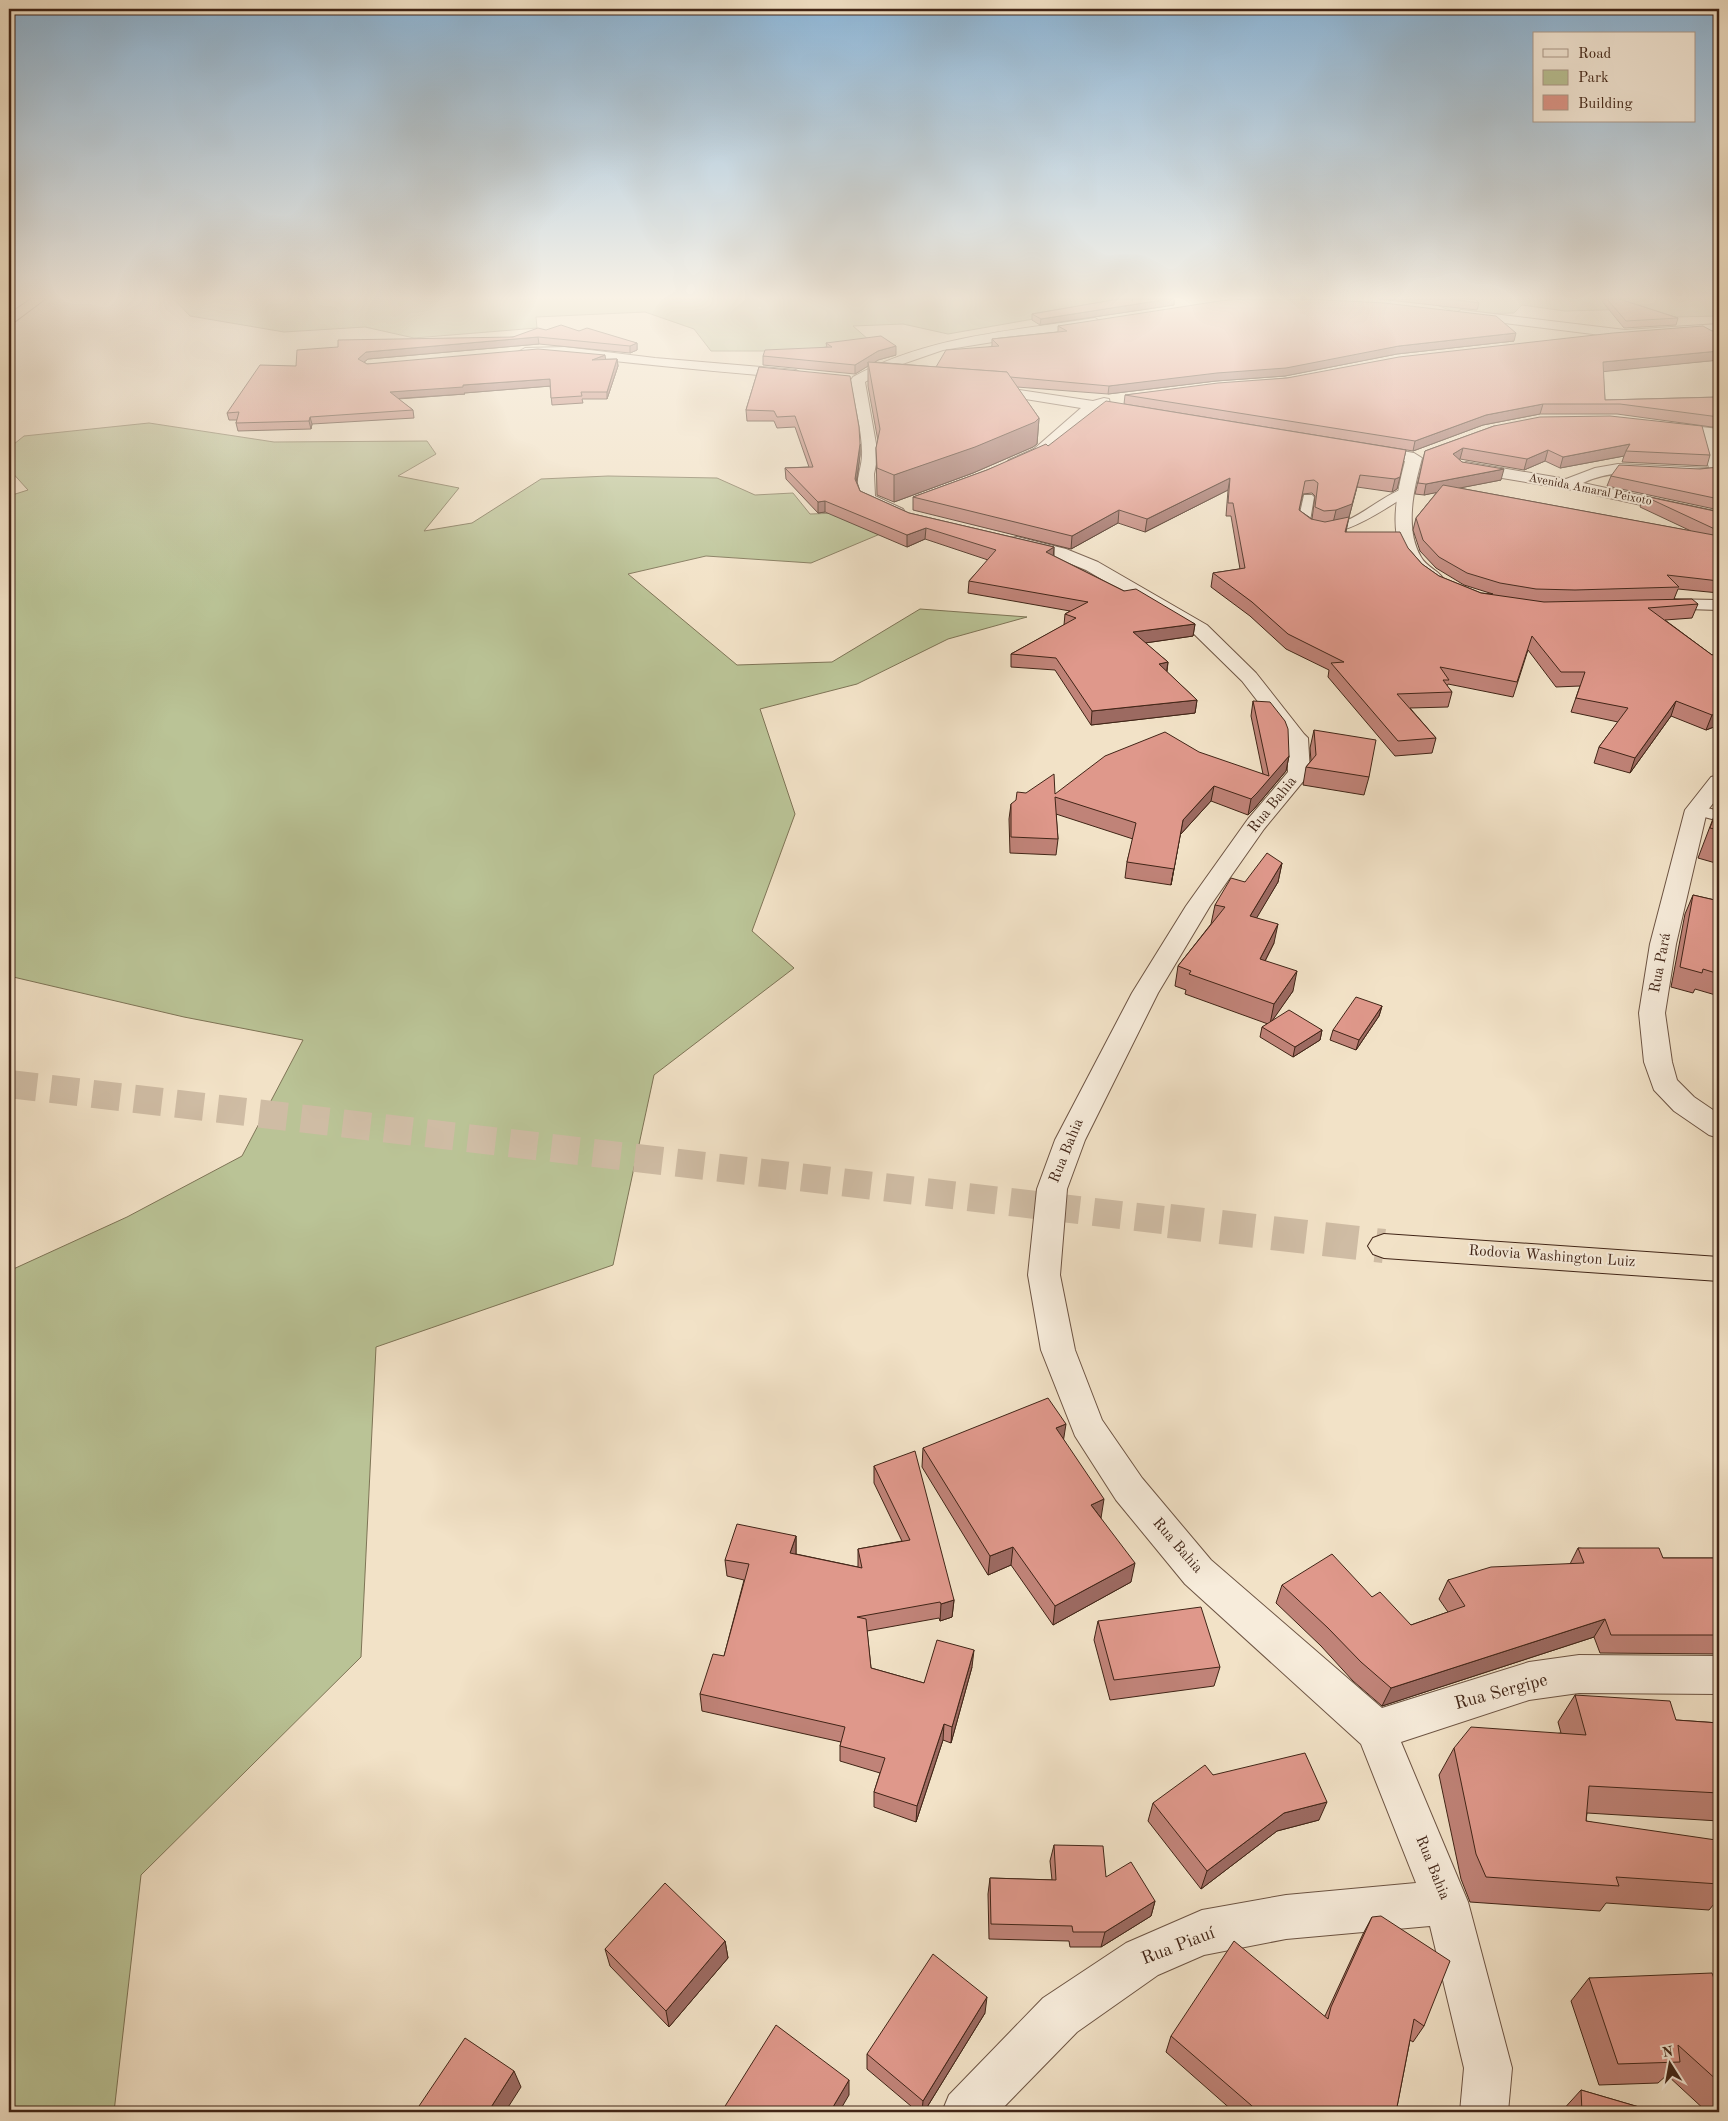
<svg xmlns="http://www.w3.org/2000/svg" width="1728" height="2121" viewBox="0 0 1728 2121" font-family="'Old Standard TT',serif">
  <rect width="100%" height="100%" fill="#f2e2c7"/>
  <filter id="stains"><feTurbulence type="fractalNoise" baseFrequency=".004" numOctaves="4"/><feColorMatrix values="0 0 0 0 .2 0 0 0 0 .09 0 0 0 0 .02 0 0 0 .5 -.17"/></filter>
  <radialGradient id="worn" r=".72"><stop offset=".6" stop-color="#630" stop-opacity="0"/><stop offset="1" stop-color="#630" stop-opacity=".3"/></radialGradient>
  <g fill="#bac396" stroke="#7e7456">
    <polygon points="174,299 1133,299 1136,301 948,334 903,324 853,326 869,340 803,351 711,351 694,329 645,312 536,317 537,328 414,338 365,327 284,332 190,316"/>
    <polygon points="1485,299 1719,299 1719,316 1675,317 1639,309 1565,311 1522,305 1514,313 1460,314 1439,306"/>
    <polygon points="149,423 274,442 427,441 436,454 398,476 459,488 424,531 472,523 541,479 608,476 717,478 755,495 793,493 810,514 871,512 904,524 811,563 706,556 628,574 737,665 832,662 920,609 1027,617 948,639 857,684 760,709 795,814 752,931 794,968 654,1075 613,1265 376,1347 361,1657 141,1875 114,2112 9,2112 9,1271 127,1217 242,1156 303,1040 184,1017 9,976 9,496 28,490 9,469 9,448 24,436"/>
  </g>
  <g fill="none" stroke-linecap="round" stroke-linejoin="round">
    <polyline stroke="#cfbca4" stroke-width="28" stroke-dasharray="28 14" stroke-linecap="butt" points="9,1084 1180,1222"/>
    <polyline stroke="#cfbca4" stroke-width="34" stroke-dasharray="34 18" stroke-linecap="butt" points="1169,1221 1384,1246"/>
    <g stroke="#6d5443" stroke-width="2">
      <g id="lane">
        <path d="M1406,488L1410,489V493C1385,509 1324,554 1298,522L1304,495H1312L1314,497L1310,521C1339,541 1379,494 1406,488Z"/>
        <polygon points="1696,805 1719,811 1719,821 1690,813 1688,810"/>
      </g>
    </g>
    <g stroke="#6d5443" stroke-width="2">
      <g id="street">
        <polygon points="1461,310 1625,330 1719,324 1719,332 1625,338 1457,317 1455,314"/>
        <path d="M1095,318L1101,322L1099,325L943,350L888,369L865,382L878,455L874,474L875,496L903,509L905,512L903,515L897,517L861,501C852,488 862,469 862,455C863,434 854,402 851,380L853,377C928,336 1012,331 1095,318Z"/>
        <path d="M565,347L655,358L796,370L803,374L796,378C721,372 646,365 570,356C559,354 525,360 518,352L525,348Z"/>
        <path d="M986,385L1093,401L1104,398L1109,399L1110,404L1141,409L1143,412L1136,416L1096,410C1077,426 1035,473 1009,466L1006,463L1009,460L1034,449L1081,408L981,392L979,389L981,386Z"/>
        <path d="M1666,423L1719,429V437H1715L1719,450V475C1704,480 1689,477 1673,476C1643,473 1611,469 1583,483L1719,512V522L1568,489L1466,472L1458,467L1466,462L1566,479L1595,468L1618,464L1709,468L1700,435L1661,430L1659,427L1661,424Z"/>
        <path d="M1368,445L1414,453L1422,458C1414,488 1404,528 1421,557C1426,566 1437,570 1443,578L1440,582C1430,584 1424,579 1416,572C1385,545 1396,496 1405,461L1363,453L1360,450Z"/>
        <polygon points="1017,537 1066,549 1098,562 1207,625 1256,673 1304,734 1308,738 1310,773 1264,829 1210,906 1158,993 1085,1140 1067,1189 1060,1275 1075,1350 1102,1420 1142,1478 1211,1560 1382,1708 1529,1662 1579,1655 1719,1656 1719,1694 1579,1693 1529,1700 1401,1742 1468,1902 1512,2068 1508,2112 1460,2112 1464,2068 1430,1926 1286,1939 1204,1955 1158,1975 1077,2032 999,2112 942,2112 949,2095 1043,1998 1126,1943 1202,1910 1286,1895 1416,1883 1361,1744 1185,1584 1116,1500 1075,1436 1041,1350 1028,1275 1037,1189 1055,1140 1132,993 1186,906 1248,819 1288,772 1287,739 1242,681 1193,633 1086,570 1054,557 1011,546 1008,542 1011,538"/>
        <polygon points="1660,599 1719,600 1719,610 1654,608 1651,604 1654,600"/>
        <polygon points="1719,775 1719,796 1707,811 1676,944 1665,1013 1672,1062 1677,1080 1694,1097 1719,1114 1719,1138 1709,1135 1674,1111 1654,1090 1644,1062 1639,1013 1650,944 1685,810 1711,777"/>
      </g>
    </g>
    <g stroke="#412517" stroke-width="2">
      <g id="highway">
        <polygon points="31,299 45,299 13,323 9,324 9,314"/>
        <polygon points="1384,1234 1719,1257 1719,1281 1384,1258 1373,1254 1368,1246 1373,1238"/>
      </g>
    </g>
    <use href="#lane" fill="#f7ecdb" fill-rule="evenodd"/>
    <use href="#street" fill="#f7ecdb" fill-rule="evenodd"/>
    <use href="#highway" fill="#f2e2c7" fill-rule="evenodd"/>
  </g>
  <g fill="#c08378" stroke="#412517" fill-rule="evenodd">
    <polygon points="1119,299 1174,299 1174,305 1040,325 1032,320 1032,314"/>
    <polygon points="1379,299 1475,299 1479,303 1477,310"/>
    <polygon points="1602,299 1619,299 1678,318 1676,325 1624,328 1601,300"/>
    <polygon points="1058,326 1514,341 1397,354 1285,376 1216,381 1108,394 1017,387 1039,418 1037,444 1033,447 973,473 894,502 877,495 876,448 878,441 868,386 868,366 855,374 763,365 763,356 827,347 826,343 896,355 878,360 875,362 936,367 992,346 992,339 1058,332"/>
    <polygon points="579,331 637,343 637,350 630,353 539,344 368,359 364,362 367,364 617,359 618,366 607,399 582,399 583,403 552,405 550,386 464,393 465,394 398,399 413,410 414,418 312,424 311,429 238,431 236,423 237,420 229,420 227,413 296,366 513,337"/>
    <polygon points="1712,331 1719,331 1719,360 1603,371 1605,400 1719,397 1719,428 1617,414 1540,414 1483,425 1413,451 1124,404 1125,395 1287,378"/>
    <polygon points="759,367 860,444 860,455 857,482 860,491 909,513 1054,547 1054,556 1124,591 1195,624 1193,636 1145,643 1168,662 1167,672 1197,700 1195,713 1091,725 1055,670 1011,667 1011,654 1064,625 1065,614 1070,611 968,593 969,581 988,560 925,539 907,547 825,512 818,513 786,479 785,468 809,467 795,427 777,428 774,421 747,421 746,410"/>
    <path d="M1494,426L1710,455L1707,466L1622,462L1624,456L1560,468L1545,461L1524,470L1460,459L1459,460L1462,462L1501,480L1459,488L1691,531L1640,507L1644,496L1719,512V593L1678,589L1674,599L1698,604L1692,618L1665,620L1712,655L1719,653V725L1706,730L1671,716L1630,773L1594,763L1599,747L1618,722L1571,712L1580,686L1556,687L1528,650L1513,697L1448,684L1447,686L1452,692L1448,707L1410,708L1436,738L1432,753L1395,756L1328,677L1329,670L1286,649L1250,616L1211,587L1213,573L1240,569L1231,516H1226L1228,490L1145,532L1118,523L1071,549L913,510V497L987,470L1048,446L1406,450L1397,489L1392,492L1357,487L1349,517L1346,532L1408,548L1422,564L1439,576L1481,593L1493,594L1464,585L1436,568L1420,551L1413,530L1416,518L1437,492L1424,495L1415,494L1425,451ZM1312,493L1315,496L1312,519L1299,510L1303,494Z"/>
    <polygon points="1719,434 1719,445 1718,439"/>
    <polygon points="1719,467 1719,510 1607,486 1611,476 1700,469"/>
    <polygon points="1253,701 1289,756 1286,771 1254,809 1248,815 1211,801 1180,835 1171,885 1125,878 1127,862 1133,839 1056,814 1058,839 1056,855 1010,853 1009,819 1011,804 1055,794 1263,774 1251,716"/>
    <polygon points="1314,730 1369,777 1364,795 1303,785 1306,767 1311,761 1310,748"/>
    <polygon points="1719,803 1719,864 1698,858"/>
    <polygon points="1282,863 1278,882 1256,918 1274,943 1265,961 1293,991 1272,1020 1322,1030 1320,1040 1293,1057 1260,1037 1262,1027 1268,1024 1185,994 1186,990 1175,986 1178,966 1211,924 1215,905 1245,882"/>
    <polygon points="1693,895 1719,901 1719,996 1695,989 1693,993 1671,987 1685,914"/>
    <polygon points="1382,1006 1379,1016 1356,1050 1330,1040 1333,1030"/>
    <polygon points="1064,1440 1131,1582 1053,1625 1011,1565 988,1575 922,1467 923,1448"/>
    <polygon points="874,1466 954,1600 952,1617 940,1621 939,1618 867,1631 871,1668 924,1683 972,1667 951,1743 943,1740 916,1822 874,1807 874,1792 880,1773 840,1761 840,1746 841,1742 702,1711 700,1694 724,1656 744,1580 727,1576 725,1560 796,1536 796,1554 858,1567 858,1549 902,1541 874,1483"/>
    <polygon points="1578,1548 1663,1558 1719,1558 1719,1655 1719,1654 1600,1653 1594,1637 1382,1706 1353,1681 1321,1646 1276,1603 1282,1585 1372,1597 1411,1625 1448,1612 1439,1599 1448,1580 1570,1564"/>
    <polygon points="1098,1621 1220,1667 1214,1686 1110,1700 1094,1640"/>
    <polygon points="1575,1695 1676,1720 1719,1723 1719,1821 1587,1813 1586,1821 1719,1850 1719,1898 1709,1910 1606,1903 1600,1911 1470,1902 1461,1879 1439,1775 1454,1748 1561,1733 1558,1722"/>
    <polygon points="1213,1775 1319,1820 1277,1831 1201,1889 1148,1821 1153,1803"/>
    <polygon points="1054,1845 1106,1877 1155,1901 1151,1916 1101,1947 1070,1947 1069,1941 989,1939 988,1894 990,1878 1052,1880 1050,1861"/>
    <polygon points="1372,1917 1424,2026 1413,2042 1410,2040 1396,2112 1234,2112 1166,2052 1171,2036 1325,2016 1363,1934"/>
    <polygon points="725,1941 728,1958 669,2027 610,1966 605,1949"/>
    <polygon points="1589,1978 1719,1992 1719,2112 1707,2112 1667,2075 1658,2083 1599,2085 1571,2001"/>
    <polygon points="985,2013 924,2112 918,2112 867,2069 867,2054"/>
    <polygon points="1581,2090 1656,2112 1561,2112"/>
  </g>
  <g fill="#9c6a61" stroke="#412517">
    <polygon points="1169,299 1174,299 1174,305 1040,325 1041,319"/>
    <polygon points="1516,333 1514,341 1397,354 1285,376 1216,381 1108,394 1109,386 1399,346"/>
    <polygon points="538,337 539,344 368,359 359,366 358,359 366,352"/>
    <polygon points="637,343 637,350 630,353 630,346"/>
    <polygon points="896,346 896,355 878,360 869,366 868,362 868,366 855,374 855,365 878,351"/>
    <polygon points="1719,351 1719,360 1600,372 1603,362"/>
    <polygon points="605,355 606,362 592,360"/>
    <polygon points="617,359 618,366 607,399 607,392"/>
    <polygon points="550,379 551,386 464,393 465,394 391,399 390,392 463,385"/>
    <polygon points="1543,404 1540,414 1483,425 1413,451 1415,441 1486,415"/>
    <polygon points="310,417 312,424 311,429 309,421"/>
    <polygon points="1039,418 1037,444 1033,447 973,473 894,502 894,475"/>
    <polygon points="860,444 860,455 855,490 855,479"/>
    <polygon points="1630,444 1626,451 1624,456 1560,468 1563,457"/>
    <polygon points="1463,448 1460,459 1450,465 1453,454"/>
    <polygon points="1548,450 1545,461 1524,470 1527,459"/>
    <polygon points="1504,469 1501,480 1424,495 1426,484"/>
    <polygon points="1360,475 1357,487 1349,517 1342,545 1333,523 1336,510"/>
    <polygon points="1400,477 1397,489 1392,492 1395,479"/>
    <polygon points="1230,478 1228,490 1145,532 1147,519"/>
    <polygon points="825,501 825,512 818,513 818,502"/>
    <polygon points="1119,510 1118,523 1071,549 1072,536"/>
    <polygon points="926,528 925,539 907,547 907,535"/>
    <polygon points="1054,547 1053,559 1046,552"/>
    <polygon points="1195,624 1193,636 1131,645 1133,632"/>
    <polygon points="1168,662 1166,675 1159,664"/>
    <polygon points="1197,700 1195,713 1091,725 1092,711"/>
    <polygon points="1676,701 1671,716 1630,773 1635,758"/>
    <polygon points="1719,712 1719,725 1706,730 1712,715"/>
    <polygon points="1289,756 1286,771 1254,809 1248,815 1251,799"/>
    <polygon points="1214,786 1211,801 1180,835 1171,885 1183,820"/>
    <polygon points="1282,863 1278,882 1246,936 1250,916"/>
    <polygon points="1278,924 1274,943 1256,979 1260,959"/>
    <polygon points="1297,971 1293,991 1270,1024 1274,1004"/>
    <polygon points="1382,1006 1379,1016 1356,1050 1359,1040"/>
    <polygon points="1322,1030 1320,1040 1293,1057 1295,1047"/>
    <polygon points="1066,1424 1063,1443 1056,1428"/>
    <polygon points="1104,1499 1101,1518 1091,1505"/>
    <polygon points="796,1536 796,1553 791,1570 790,1553"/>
    <polygon points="1013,1547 1011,1565 988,1575 990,1556"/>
    <polygon points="1135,1563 1131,1582 1053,1625 1055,1606"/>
    <polygon points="954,1600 952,1617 940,1621 941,1604"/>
    <polygon points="1605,1619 1594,1637 1382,1706 1391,1688"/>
    <polygon points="974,1650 972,1667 951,1743 952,1727"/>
    <polygon points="944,1724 943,1740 916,1822 917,1806"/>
    <polygon points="1327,1802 1319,1820 1277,1831 1201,1889 1207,1871 1284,1813"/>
    <polygon points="1155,1901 1151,1916 1101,1947 1105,1932"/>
    <polygon points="725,1941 728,1958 669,2027 666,2011"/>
    <polygon points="987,1997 985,2013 924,2112 922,2112 923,2101"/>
    <polygon points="514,2071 521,2087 505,2112 488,2112"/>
    <polygon points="849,2080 849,2095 839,2112 830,2112"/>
  </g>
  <g fill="#df988b" stroke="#412517">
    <polygon points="1119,299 1169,299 1041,319 1032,314"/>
    <polygon points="1247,299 1309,299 1384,303 1496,316 1516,333 1399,346 1286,368 1217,373 1109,386 1010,377 1007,372 936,367 946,350 999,346 992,339 1067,331 1058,326 1226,300"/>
    <polygon points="1450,299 1475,299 1479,303"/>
    <polygon points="1607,299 1619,299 1678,318 1626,321"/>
    <polygon points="561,325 579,331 587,328 637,343 630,346 538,337 366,352 358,359 367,364 538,349 605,355 592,360 617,359 607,392 581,392 582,396 551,398 550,379 463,385 463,387 390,392 413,410 310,417 309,421 236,423 239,412 227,413 260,365 296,366 297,350 338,347 338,340 513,337 538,328 546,330"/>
    <polygon points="1703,326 1712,331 1719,331 1719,351 1603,362 1605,400 1719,397 1719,417 1620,404 1543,404 1486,415 1415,441 1125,395 1218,383 1287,378 1399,357 1613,333"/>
    <polygon points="881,336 896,346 878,351 855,365 763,356 765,350 832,347 826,343"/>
    <polygon points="868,362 1007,372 1039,418 1035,422 975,447 894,475 877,468 876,448 880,429"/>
    <polygon points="759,367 850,376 859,427 860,444 855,479 860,491 909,513 1054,547 1046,552 1124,591 1136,589 1195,624 1133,632 1168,662 1159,664 1197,700 1092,711 1056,658 1011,654 1076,618 1065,614 1088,602 969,581 996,550 926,528 907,535 825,501 818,502 785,468 813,467 795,416 777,417 774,411 746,410"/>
    <polygon points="1106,401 1406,450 1400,477 1395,479 1360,475 1352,504 1336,510 1324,511 1315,507 1318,483 1314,480 1305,481 1299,510 1311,519 1325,522 1349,517 1345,532 1400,532 1408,548 1422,564 1439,576 1481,593 1544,602 1692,599 1698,604 1648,608 1712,655 1719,653 1719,712 1712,715 1676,701 1635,758 1599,747 1628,708 1576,698 1585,672 1561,672 1532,636 1517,682 1440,667 1449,680 1443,680 1452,692 1397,694 1436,738 1398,741 1331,663 1344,662 1288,634 1252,602 1213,573 1245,568 1233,503 1228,503 1230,478 1147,519 1119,510 1072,536 913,497 987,470 1046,444 1048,446"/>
    <polygon points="1610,416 1702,426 1710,455 1626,451 1630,444 1563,457 1548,450 1527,459 1463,448 1453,454 1462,462 1504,469 1426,484 1418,483 1425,451 1494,426 1540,417"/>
    <polygon points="1619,465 1700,469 1719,467 1719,499 1611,476"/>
    <polygon points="1443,485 1719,536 1719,581 1667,575 1679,587 1575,590 1536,589 1500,583 1467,573 1439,557 1423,540 1416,518"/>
    <polygon points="1644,496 1719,512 1719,531"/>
    <polygon points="1253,701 1270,702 1285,721 1288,729 1289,756 1257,793 1251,799 1214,786 1183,820 1174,869 1127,862 1136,823 1055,797 1058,839 1011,837 1011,804 1016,800 1017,792 1026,793 1054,774 1055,794 1105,756 1165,732 1199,752 1269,776"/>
    <polygon points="1314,730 1376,740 1369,777 1306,767 1316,755"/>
    <polygon points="1719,804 1719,830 1710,828"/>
    <polygon points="1267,853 1282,863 1250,916 1278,924 1260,959 1297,971 1274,1004 1189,974 1191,971 1178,966 1225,907 1215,905 1231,878 1245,882"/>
    <polygon points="1693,895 1719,901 1719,974 1703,969 1702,973 1680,967"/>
    <polygon points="1356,997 1382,1006 1359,1040 1333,1030"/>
    <polygon points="1289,1010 1322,1030 1295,1047 1262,1027"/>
    <polygon points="1048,1398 1066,1424 1056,1428 1104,1499 1091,1505 1135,1563 1055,1606 1013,1547 990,1556 923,1448"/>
    <polygon points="915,1451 954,1600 941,1604 940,1602 857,1617 866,1619 871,1668 924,1683 937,1640 974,1650 952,1727 944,1724 917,1806 874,1792 885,1758 840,1746 845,1727 700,1694 713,1654 724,1656 749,1564 725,1560 737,1524 796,1536 790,1553 862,1568 858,1549 910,1540 874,1466"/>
    <polygon points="1578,1548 1659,1548 1663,1558 1719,1558 1719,1635 1611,1635 1605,1619 1391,1688 1361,1662 1328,1628 1282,1585 1332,1554 1372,1597 1380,1592 1411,1625 1465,1606 1448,1580 1491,1567 1584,1563"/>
    <polygon points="1201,1607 1220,1667 1114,1680 1098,1621"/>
    <polygon points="1575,1695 1670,1701 1676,1720 1719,1723 1719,1793 1589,1786 1586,1821 1716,1840 1719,1850 1719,1884 1616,1877 1619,1886 1486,1877 1476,1854 1454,1748 1471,1727 1586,1735"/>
    <polygon points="1305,1753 1327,1802 1284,1813 1207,1871 1153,1803 1205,1765 1213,1775"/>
    <polygon points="1054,1845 1103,1846 1106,1877 1131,1862 1155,1901 1105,1932 1073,1932 1072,1926 991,1924 990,1878 1056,1880"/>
    <polygon points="665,1883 725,1941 666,2011 605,1949"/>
    <polygon points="1381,1916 1450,1961 1424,2026 1414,2019 1396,2112 1259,2112 1171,2036 1234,1941 1328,2019 1331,2007 1372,1917"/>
    <polygon points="933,1954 987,1997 923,2101 867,2054"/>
    <polygon points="1712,1973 1719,1992 1719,2082 1678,2045 1680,2062 1618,2064 1589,1978"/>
    <polygon points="776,2025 849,2080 830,2112 723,2112 722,2111"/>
    <polygon points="465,2038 514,2071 488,2112 415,2112"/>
    <polygon points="1581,2090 1656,2112 1582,2112"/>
  </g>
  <linearGradient id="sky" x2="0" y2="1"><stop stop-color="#8cb6d8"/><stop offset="0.5" stop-color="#f9f2e6"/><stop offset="1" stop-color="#f9f2e6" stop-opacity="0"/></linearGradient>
  <rect width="1728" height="596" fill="url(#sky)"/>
  <g text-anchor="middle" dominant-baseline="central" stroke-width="4" stroke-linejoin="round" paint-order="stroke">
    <g font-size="12" fill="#412517" stroke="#f7ecdb">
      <text transform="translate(1590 490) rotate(11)">Avenida Amaral Peixoto</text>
    </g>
    <g font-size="15" fill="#412517" stroke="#f7ecdb">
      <text transform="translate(1273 805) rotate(-51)">Rua Bahia</text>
      <text transform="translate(1661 963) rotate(-79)">Rua Pará</text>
      <text transform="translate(1067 1151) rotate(-68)">Rua Bahia</text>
      <text transform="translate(1552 1257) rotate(4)">Rodovia Washington Luiz</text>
      <text transform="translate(1177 1546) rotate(49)">Rua Bahia</text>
      <text transform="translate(1432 1868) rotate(68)">Rua Bahia</text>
    </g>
    <g font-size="18" fill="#412517" stroke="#f7ecdb">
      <text transform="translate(1501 1692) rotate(-15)">Rua Sergipe</text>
      <text transform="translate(1178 1946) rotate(-21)">Rua Piauí</text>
    </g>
  </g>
  <rect width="1728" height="2121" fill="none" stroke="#f2e2c7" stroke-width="30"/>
  <rect x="10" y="10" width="1708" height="2101" fill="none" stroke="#412517" stroke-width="2.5"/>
  <rect x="15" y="15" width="1698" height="2091" fill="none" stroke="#412517"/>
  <rect x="1533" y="32" width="162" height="90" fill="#f7ecdb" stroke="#ae9c8d"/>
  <rect x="1543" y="49" width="25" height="8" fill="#f7ecdb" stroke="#ae9c8d"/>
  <text x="1578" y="58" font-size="15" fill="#412517">Road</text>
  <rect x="1543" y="70" width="25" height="15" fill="#bac396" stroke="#ae9c8d"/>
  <text x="1578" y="82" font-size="15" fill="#412517">Park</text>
  <rect x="1543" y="95" width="25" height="15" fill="#df988b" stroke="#ae9c8d"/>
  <text x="1578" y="108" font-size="15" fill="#412517">Building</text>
  <g transform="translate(1670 2064) rotate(349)" stroke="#f7ecdb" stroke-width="4" paint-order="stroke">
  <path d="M0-4L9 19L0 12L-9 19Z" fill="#412517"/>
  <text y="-8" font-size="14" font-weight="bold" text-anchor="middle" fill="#412517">N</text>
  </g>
  <rect width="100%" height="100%" filter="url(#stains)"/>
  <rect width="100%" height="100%" fill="url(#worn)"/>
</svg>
